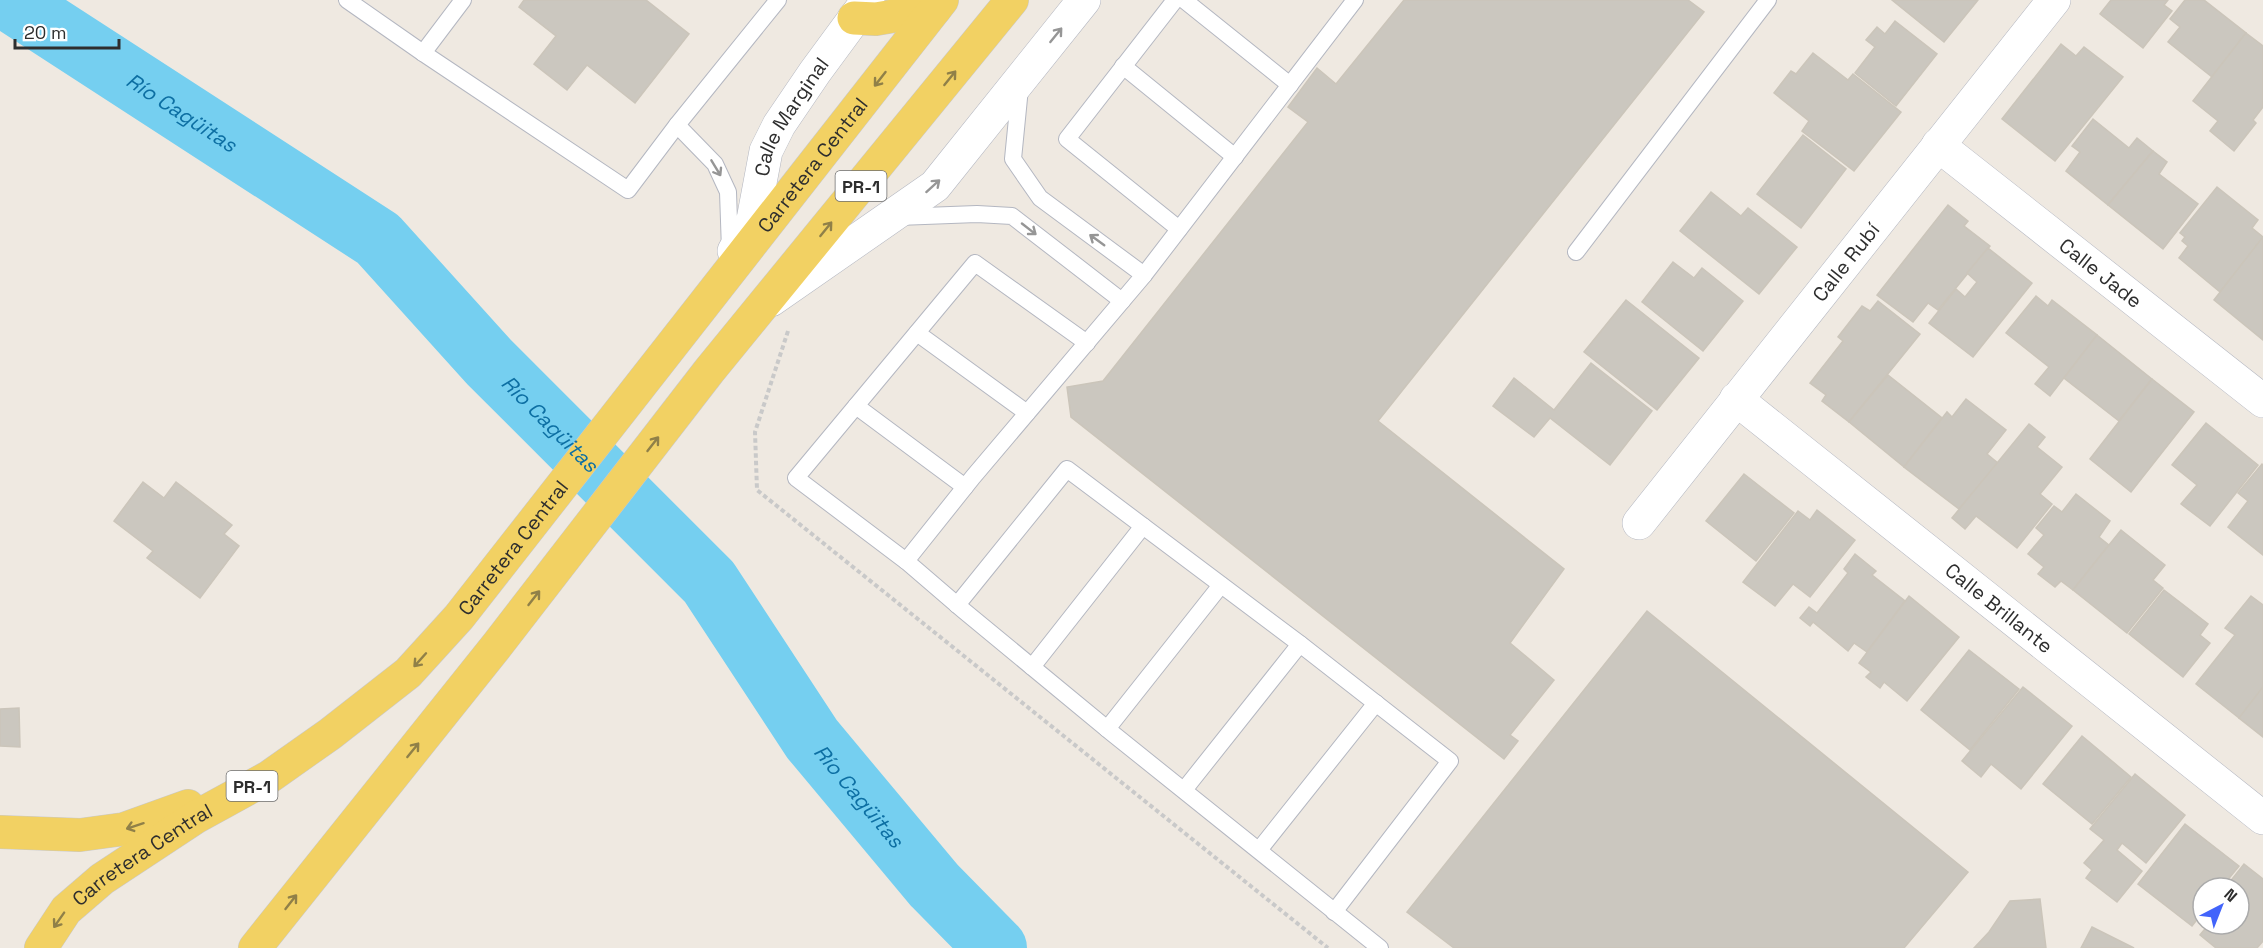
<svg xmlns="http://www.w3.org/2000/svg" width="2263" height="948" viewBox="0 0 2263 948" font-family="'Space Grotesk',sans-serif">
  <rect width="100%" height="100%" fill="#efe9e1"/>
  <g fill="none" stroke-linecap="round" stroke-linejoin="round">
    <path stroke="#75cff0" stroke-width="62" id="s1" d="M9,0L378,239L489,362L709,582L812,739L934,885L996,948"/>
  </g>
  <g fill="#cbc7bf" stroke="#cbc5ba" stroke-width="1.5">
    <polygon points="524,0 646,0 689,34 635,103 587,65 567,90 534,64 556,36 519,7"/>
    <polygon points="1404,0 1688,0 1704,12 1378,421 1564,569 1510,643 1554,680 1510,735 1518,741 1504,759 1071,417 1067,387 1103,381 1308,122 1288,107 1317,68 1336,84"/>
    <polygon points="1892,0 1978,0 1944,42"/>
    <polygon points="2111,0 2168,0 2164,5 2172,11 2143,48 2100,14"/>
    <polygon points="2185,0 2204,0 2246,33 2212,77 2168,42 2180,27 2170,19"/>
    <polygon points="1895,21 1937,54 1896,106 1855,73 1875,47 1866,40 1877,27 1885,34"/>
    <polygon points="2246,33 2263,46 2263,107 2253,120 2256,123 2234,151 2210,131 2218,121 2193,101"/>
    <polygon points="2061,44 2076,56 2084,47 2123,77 2055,161 2002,119"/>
    <polygon points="1813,53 1848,80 1853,74 1901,112 1854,171 1802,131 1809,121 1774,93 1791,71 1796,74"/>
    <polygon points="2093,119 2129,148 2137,138 2153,151 2108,205 2066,171 2080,152 2072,146"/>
    <polygon points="1803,135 1846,169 1801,228 1757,194"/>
    <polygon points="2153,151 2167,162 2159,174 2198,204 2163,249 2108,205"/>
    <polygon points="2217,187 2258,220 2252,228 2263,237 2220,292 2179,258 2188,246 2182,241 2185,237 2180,233"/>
    <polygon points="1711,192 1741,216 1748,208 1797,247 1759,294 1680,231"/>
    <polygon points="1948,205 1968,221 1964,226 1990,246 1938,310 1928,303 1913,322 1877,295"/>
    <polygon points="2263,237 2263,340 2214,300"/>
    <polygon points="1988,248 2032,283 1973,357 1929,323 1956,289 1965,297 1977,282 1967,273"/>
    <polygon points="1673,262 1694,278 1702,268 1743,301 1703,351 1642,302"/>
    <polygon points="2036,296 2048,306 2052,300 2097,335 2050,396 2035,384 2049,367 2006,333"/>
    <polygon points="1626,300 1699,358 1657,410 1584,352"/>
    <polygon points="1878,301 1920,334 1849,422 1822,401 1826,395 1810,383 1843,341 1838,337 1862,306 1870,311"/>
    <polygon points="2097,335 2152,379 2119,421 2064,378"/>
    <polygon points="1591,363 1652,411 1610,465 1550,418 1534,437 1493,406 1514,378 1554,410"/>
    <polygon points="1888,375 1942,418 1904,467 1849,422"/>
    <polygon points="2152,379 2194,412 2131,492 2090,459"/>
    <polygon points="1966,399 2006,430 1987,454 1998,463 1959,509 1904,467 1947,412 1952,417"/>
    <polygon points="2206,423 2258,465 2210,526 2181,504 2197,485 2172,465"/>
    <polygon points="2029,424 2045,437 2037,447 2062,467 2040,494 2052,504 2017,548 1976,516 1965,529 1952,518"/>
    <polygon points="2262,464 2263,465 2263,555 2228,527 2248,501 2238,493"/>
    <polygon points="1744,474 1794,513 1756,561 1706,521"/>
    <polygon points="143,482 164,498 176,482 232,525 224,534 239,546 200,598 147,558 153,551 114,521"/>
    <polygon points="2076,494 2110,521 2099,537 2109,545 2073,590 2061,581 2055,587 2038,574 2044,567 2028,554 2044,535 2036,528 2054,506 2062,512"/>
    <polygon points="1817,510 1855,540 1810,597 1793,584 1775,606 1743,582 1798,511 1810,520"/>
    <polygon points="2121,530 2165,565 2153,580 2163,588 2127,633 2073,590"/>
    <polygon points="1855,554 1876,571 1872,575 1905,601 1867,652 1854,643 1848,651 1813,622 1810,626 1800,618 1809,607 1817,613 1848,573 1844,569"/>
    <polygon points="2164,590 2208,624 2200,635 2210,643 2183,677 2129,634"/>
    <polygon points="1909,596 1959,637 1907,701 1884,682 1880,688 1866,677 1871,672 1859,663"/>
    <polygon points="2251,596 2263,605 2263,687 2239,718 2196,684 2235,635 2225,628"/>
    <polygon points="1647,611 1968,872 1904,948 1454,948 1407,912"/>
    <polygon points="1969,650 2019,689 1970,750 1921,710"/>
    <polygon points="2023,687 2072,726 2021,789 1991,764 1981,777 1962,761"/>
    <polygon points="2263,687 2263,737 2239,718"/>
    <polygon points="19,708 20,747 0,746 0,709"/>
    <polygon points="2082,736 2131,777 2092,824 2043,784"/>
    <polygon points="2135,774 2185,815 2146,863 2122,843 2117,850 2142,871 2117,902 2086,878 2092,870 2084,863 2104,840 2090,829"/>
    <polygon points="2185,824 2239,866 2221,888 2203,888 2203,912 2192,926 2138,884"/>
    <polygon points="2244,864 2263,879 2263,941 2257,948 2216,948 2200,935 2209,924 2239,924 2239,888 2225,888"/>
    <polygon points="2040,899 2046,948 1974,948 1989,932 2010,901"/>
    <polygon points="2092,927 2134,948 2081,948"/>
  </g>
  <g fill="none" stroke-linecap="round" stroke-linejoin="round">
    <g stroke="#b4b7c1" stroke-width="18">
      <g id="lane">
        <polyline points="347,0 423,53 628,190 677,125 778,0"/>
        <polyline points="1175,0 1067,139 1179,229"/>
        <polyline points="1184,0 1290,85"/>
        <polyline points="1355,0 1144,275 973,477 906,561 963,610 1112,733 1380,948"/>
        <polyline points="423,53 463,0"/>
        <polyline points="1123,66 1235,157"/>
        <polyline points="1020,88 1013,159 1040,198 1144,275"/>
        <polyline points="677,125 715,164 728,192 730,250"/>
        <polyline points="898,217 977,214 1012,216 1122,301"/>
        <polyline points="1576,252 1768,0"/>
        <polyline points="917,333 1027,413"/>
        <polyline points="856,406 965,487"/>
        <polyline points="906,561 796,478 975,263 1087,343"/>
        <polyline points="957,605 1067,469 1300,644 1450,761 1334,912"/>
        <polyline points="1032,667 1143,526"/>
        <polyline points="1107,729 1221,585"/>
        <polyline points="1184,790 1300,644"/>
        <polyline points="1259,850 1376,703"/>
      </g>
    </g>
    <g stroke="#b4b7c1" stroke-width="34">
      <g id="street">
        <path id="s2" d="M1938,145L2263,401"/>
        <path id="s3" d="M734,251L753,220L766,151L779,125L815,72L868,0"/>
        <polyline points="771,300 935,186 1084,0"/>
        <path id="s4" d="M1736,399L2263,818"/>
        <path id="s5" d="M1639,523L2054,0"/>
      </g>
    </g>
    <g stroke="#c9c9c9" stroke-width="34">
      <g id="primary">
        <polyline points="854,18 876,19 935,9"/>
        <polyline points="0,832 80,835 124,829 188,806"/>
        <path id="s6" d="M41,948L66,910L102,879L196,817L269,777L330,734L408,673L459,617L942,0"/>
        <polyline points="255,948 498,644 709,371 1012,0"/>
      </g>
    </g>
    <polyline stroke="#c9c9c9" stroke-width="4" stroke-dasharray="4.5 3" stroke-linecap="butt" points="788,331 755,432 757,490 1328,948"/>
    <use href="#lane" stroke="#fff" stroke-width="16"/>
    <use href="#street" stroke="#fff" stroke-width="33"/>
    <use href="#primary" stroke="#f2d163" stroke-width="33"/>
  </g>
  <defs><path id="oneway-shaft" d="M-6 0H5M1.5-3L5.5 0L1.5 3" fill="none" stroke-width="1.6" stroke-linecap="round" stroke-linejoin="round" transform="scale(1.5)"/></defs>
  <g stroke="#969696">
    <use href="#oneway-shaft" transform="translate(1056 35) rotate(-51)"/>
    <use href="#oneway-shaft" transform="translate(716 168) rotate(59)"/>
    <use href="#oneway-shaft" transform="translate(933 186) rotate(-42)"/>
    <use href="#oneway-shaft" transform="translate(1029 229) rotate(38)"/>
    <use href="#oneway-shaft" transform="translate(1097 240) rotate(-144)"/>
  </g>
  <g stroke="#908048">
    <use href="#oneway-shaft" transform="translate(950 78) rotate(-51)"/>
    <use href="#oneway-shaft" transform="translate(880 79) rotate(128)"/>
    <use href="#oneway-shaft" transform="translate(826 229) rotate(-51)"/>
    <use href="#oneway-shaft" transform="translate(653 444) rotate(-52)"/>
    <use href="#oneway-shaft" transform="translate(534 598) rotate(-52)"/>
    <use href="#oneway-shaft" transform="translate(420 660) rotate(132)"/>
    <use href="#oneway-shaft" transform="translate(413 750) rotate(-51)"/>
    <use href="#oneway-shaft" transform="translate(135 826) rotate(162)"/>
    <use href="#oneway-shaft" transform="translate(291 902) rotate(-52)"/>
    <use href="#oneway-shaft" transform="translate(59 920) rotate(125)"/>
  </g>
  <g text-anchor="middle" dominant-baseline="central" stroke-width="6" stroke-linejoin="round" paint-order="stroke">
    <g fill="#fff" stroke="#6d6d6d" stroke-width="1.5">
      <rect x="835.5" y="171" width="51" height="30" rx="4.5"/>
      <rect x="226.5" y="771" width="51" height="30" rx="4.5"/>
    </g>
    <g font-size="18" font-weight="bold" fill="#2e2e2e">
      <text x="861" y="186">PR-1</text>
      <text x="252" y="786">PR-1</text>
    </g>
    <g font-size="20" fill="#2e2e2e" stroke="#fff">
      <text stroke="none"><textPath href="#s3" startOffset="148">Calle Marginal</textPath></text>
      <text stroke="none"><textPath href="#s6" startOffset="1112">Carretera Central</textPath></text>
      <text stroke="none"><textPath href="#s5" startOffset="333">Calle Rubí</textPath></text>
      <text stroke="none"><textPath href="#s2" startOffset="207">Calle Jade</textPath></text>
      <text stroke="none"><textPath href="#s6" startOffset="626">Carretera Central</textPath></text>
      <text stroke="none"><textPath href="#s4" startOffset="336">Calle Brillante</textPath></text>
      <text stroke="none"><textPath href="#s6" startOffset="140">Carretera Central</textPath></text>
    </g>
    <g font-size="21" font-style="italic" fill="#0d6fa3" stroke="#fff">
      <text stroke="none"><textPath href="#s1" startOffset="206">Río Cagüitas</textPath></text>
      <text stroke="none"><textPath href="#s1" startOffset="692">Río Cagüitas</textPath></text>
      <text stroke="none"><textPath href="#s1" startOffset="1178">Río Cagüitas</textPath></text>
    </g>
  </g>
  <g transform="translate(2221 906) rotate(42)"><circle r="28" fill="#ffffff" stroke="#ababab" stroke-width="1.5"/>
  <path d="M0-4.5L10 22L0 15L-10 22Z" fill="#4264fb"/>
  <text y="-9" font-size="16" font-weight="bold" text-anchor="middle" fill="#2e2e2e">N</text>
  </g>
  <path d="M15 39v9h104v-9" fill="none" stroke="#2e2e2e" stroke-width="3"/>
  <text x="24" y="39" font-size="18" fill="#2e2e2e" stroke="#ffffff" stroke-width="4.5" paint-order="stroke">20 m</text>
</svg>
